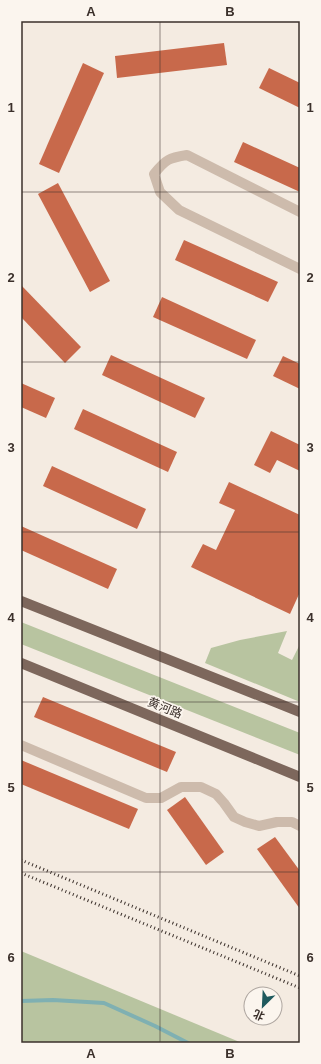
<svg xmlns="http://www.w3.org/2000/svg" width="321" height="1064" viewBox="0 0 321 1064" font-family="Arial,'Noto Sans SC',sans-serif">
  <rect width="100%" height="100%" fill="#f4ebe1"/>
  <g fill="#b8c4a0">
    <polygon points="21,622 300,733 300,755 21,644"/>
    <polygon points="287,631 278,653 292,660 299,646 300,647 300,702 205,663 211,648 240,640"/>
    <polygon points="21,951 242,1043 21,1043"/>
  </g>
  <g fill="none" stroke-linecap="round" stroke-linejoin="round">
    <polyline stroke="#7fb0b2" stroke-width="4" points="21,1001 53,1000 104,1003 155,1026 188,1043"/>
  </g>
  <g fill="#c8694b">
    <polygon points="224,43 227,65 117,78 115,56"/>
    <polygon points="83,63 104,73 59,173 39,164"/>
    <polygon points="269,68 300,83 300,108 259,88"/>
    <polygon points="243,142 300,168 300,192 234,162"/>
    <polygon points="58,183 110,281 90,292 38,194"/>
    <polygon points="184,240 278,282 268,302 175,260"/>
    <polygon points="21,285 81,347 65,363 21,317"/>
    <polygon points="162,297 256,340 247,359 153,317"/>
    <polygon points="111,355 205,398 195,418 102,375"/>
    <polygon points="283,356 300,364 300,389 273,376"/>
    <polygon points="21,383 55,398 46,418 21,407"/>
    <polygon points="83,409 177,452 168,472 74,429"/>
    <polygon points="271,431 300,445 300,471 277,460 270,473 254,465"/>
    <polygon points="52,466 146,509 137,529 43,486"/>
    <polygon points="229,482 300,515 300,592 290,614 191,567 203,544 216,550 235,510 219,503"/>
    <polygon points="21,526 117,569 108,589 21,550"/>
    <polygon points="43,697 176,752 167,772 34,717"/>
    <polygon points="21,760 138,809 129,829 21,784"/>
    <polygon points="185,797 224,852 206,865 167,810"/>
    <polygon points="275,837 300,871 300,909 257,849"/>
  </g>
  <g fill="none" stroke-linecap="round" stroke-linejoin="round">
    <g stroke="#cdbbac" stroke-width="10">
      <path d="M300,212L187,155C169,158 166,159 154,174L160,192L179,210L300,269"/>
      <polyline points="21,745 146,798 161,798 181,787 201,787 216,794 224,803 234,817 245,822 259,826 277,822 292,822 300,826"/>
    </g>
    <g stroke="#7d675c" stroke-width="10">
      <polyline points="21,601 300,712"/>
      <polyline points="21,663 300,777"/>
    </g>
    <g stroke="#3b302b" stroke-width="3" stroke-dasharray="1 3" stroke-linecap="butt">
      <polyline points="21,860 300,976"/>
      <polyline points="21,873 300,988"/>
    </g>
  </g>
  <path fill="none" stroke="#3b302b" stroke-width="1" stroke-opacity="0.55" d="M160,21V1043M21,192H300M21,362H300M21,532H300M21,702H300M21,872H300"/>
  <g text-anchor="middle" dominant-baseline="central" stroke-width="3.5" stroke-linejoin="round" paint-order="stroke">
    <g font-size="12" fill="#3b302b" stroke="#fbf5ee">
      <text transform="translate(165 708) rotate(22)">黄河路</text>
    </g>
  </g>
  <rect width="321" height="1064" fill="none" stroke="#fbf5ee" stroke-width="44"/>
  <g transform="translate(263 1006) rotate(204)"><circle r="19" fill="#fbf5ee" stroke="#aea6a0"/>
  <path d="M0-3L7 15L0 10L-7 15Z" fill="#1f5a5e"/>
  <text y="-6" font-size="11" font-weight="bold" text-anchor="middle" fill="#3b302b">北</text>
  </g>
  <rect x="22" y="22" width="277" height="1020" fill="none" stroke="#3b302b" stroke-width="1.5"/>
  <g font-size="13" text-anchor="middle" font-weight="bold" fill="#3b302b">
    <text x="91" y="16">A</text>
    <text x="230" y="16">B</text>
    <text x="11" y="112">1</text>
    <text x="310" y="112">1</text>
    <text x="11" y="282">2</text>
    <text x="310" y="282">2</text>
    <text x="11" y="452">3</text>
    <text x="310" y="452">3</text>
    <text x="11" y="622">4</text>
    <text x="310" y="622">4</text>
    <text x="11" y="792">5</text>
    <text x="310" y="792">5</text>
    <text x="11" y="962">6</text>
    <text x="310" y="962">6</text>
    <text x="91" y="1058">A</text>
    <text x="230" y="1058">B</text>
  </g>
</svg>
